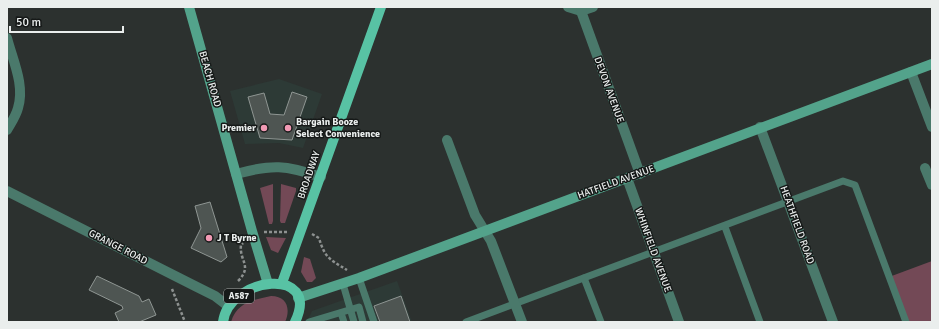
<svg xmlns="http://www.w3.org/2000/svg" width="939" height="329" viewBox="0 0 939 329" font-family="Signika,sans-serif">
  <rect width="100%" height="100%" fill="#2c312f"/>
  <g fill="#2d3a36">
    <polygon points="279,79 322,94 303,148 279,143 245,144 230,91"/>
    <polygon points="397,281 412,322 307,322 312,311"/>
  </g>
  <g fill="#734956">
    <polygon points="273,184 273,221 272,224 269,224 260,188"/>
    <polygon points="281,184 296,188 296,191 285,223 281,223 280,221"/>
    <polygon points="266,237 286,238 278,253 271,250"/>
    <polygon points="304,257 310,259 316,278 312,282 307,282 301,272"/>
    <polygon points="932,261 932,322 906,322 889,277"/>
    <path d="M271,296C287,296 291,309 285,322H231C237,302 253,300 271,296Z"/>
  </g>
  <g fill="#4e5552" stroke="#8f9693">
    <polygon points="292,92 307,97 292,140 260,138 248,97 264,93 270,114 284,115"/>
    <polygon points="210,202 227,257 221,262 191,248 201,228 195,206"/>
    <polygon points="97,276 139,296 142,302 149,299 156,315 139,322 119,322 115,313 123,309 122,306 89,290"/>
    <polygon points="401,296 410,322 380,322 374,306"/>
  </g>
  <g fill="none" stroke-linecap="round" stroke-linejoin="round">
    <g stroke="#8d9190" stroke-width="2.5" stroke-dasharray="3 2" stroke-linecap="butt">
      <polyline points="264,232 287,232"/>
      <path d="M312,234L319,238C325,258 329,259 347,270"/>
      <path d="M238,281C253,266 239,261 241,245L243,243"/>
      <polyline points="172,289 185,322"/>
    </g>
    <g stroke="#4a796b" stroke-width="7">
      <polyline points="725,227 760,322"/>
      <polyline points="359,278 374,322"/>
      <polyline points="584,278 601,322"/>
      <polyline points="343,284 354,322"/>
      <polyline points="341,313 344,322"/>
      <polyline points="309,322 359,307 363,322"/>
      <polyline points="466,322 843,181 855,185 906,322"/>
    </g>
    <g stroke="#4a796b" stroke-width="10">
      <polyline points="568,7 581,11 593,7"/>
      <polyline points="582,7 581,11 640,174"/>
      <path d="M7,38C13,61 25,85 18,108C16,116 11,123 7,130"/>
      <polyline points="911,72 932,127"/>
      <polyline points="760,127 833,322"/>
      <polyline points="447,140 475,215 491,241 522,322"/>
      <polyline points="925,168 932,185"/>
      <path d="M236,174C272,164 286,165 321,177"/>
      <polyline points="627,178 679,322"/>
      <polyline points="7,191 195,286 215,296 228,306"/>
    </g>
    <g stroke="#53a38b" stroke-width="10">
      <polyline points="189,7 252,231 268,284"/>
      <polyline points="298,298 359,278 932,64"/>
    </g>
    <g stroke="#58c2a4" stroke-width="10">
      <polyline points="282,283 381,7"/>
      <path d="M223,322C229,276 322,266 295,322"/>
    </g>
  </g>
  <g fill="#f19ab4" stroke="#161918" stroke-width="1.5">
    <circle cx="264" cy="128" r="4"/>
    <circle cx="288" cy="128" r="4"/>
    <circle cx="209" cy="238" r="4"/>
  </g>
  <g text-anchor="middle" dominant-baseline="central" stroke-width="3" stroke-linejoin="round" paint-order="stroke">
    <rect fill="#161918" stroke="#aaaead" stroke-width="1" x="224" y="289" width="30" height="14" rx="3"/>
    <g font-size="9" font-weight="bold" fill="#eaeeed">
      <text x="239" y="296">A587</text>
    </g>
    <g font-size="10" fill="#eaeeed" stroke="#161918">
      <text transform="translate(210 79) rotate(74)">BEACH ROAD</text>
      <text transform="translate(609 90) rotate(70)">DEVON AVENUE</text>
      <text transform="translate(309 175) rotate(-71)">BROADWAY</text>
      <text transform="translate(616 182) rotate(-20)">HATFIELD AVENUE</text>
      <text transform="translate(797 225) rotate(70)">HEATHFIELD ROAD</text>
      <text transform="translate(118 247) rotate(27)">GRANGE ROAD</text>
      <text transform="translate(653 250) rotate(70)">WHINFIELD AVENUE</text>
    </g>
    <g font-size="10" font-weight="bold" fill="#eaeeed" stroke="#161918" text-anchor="start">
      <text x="296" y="122">Bargain Booze<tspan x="296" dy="12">Select Convenience</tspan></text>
      <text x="256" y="128" text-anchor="end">Premier</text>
      <text x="217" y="238">J T Byrne</text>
    </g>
  </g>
  <rect width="939" height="329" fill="none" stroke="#eaeeed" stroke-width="16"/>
  <path d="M10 26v6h113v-6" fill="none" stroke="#eaeeed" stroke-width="2"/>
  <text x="16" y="26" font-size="12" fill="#eaeeed" stroke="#161918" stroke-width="3" paint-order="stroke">50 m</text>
</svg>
